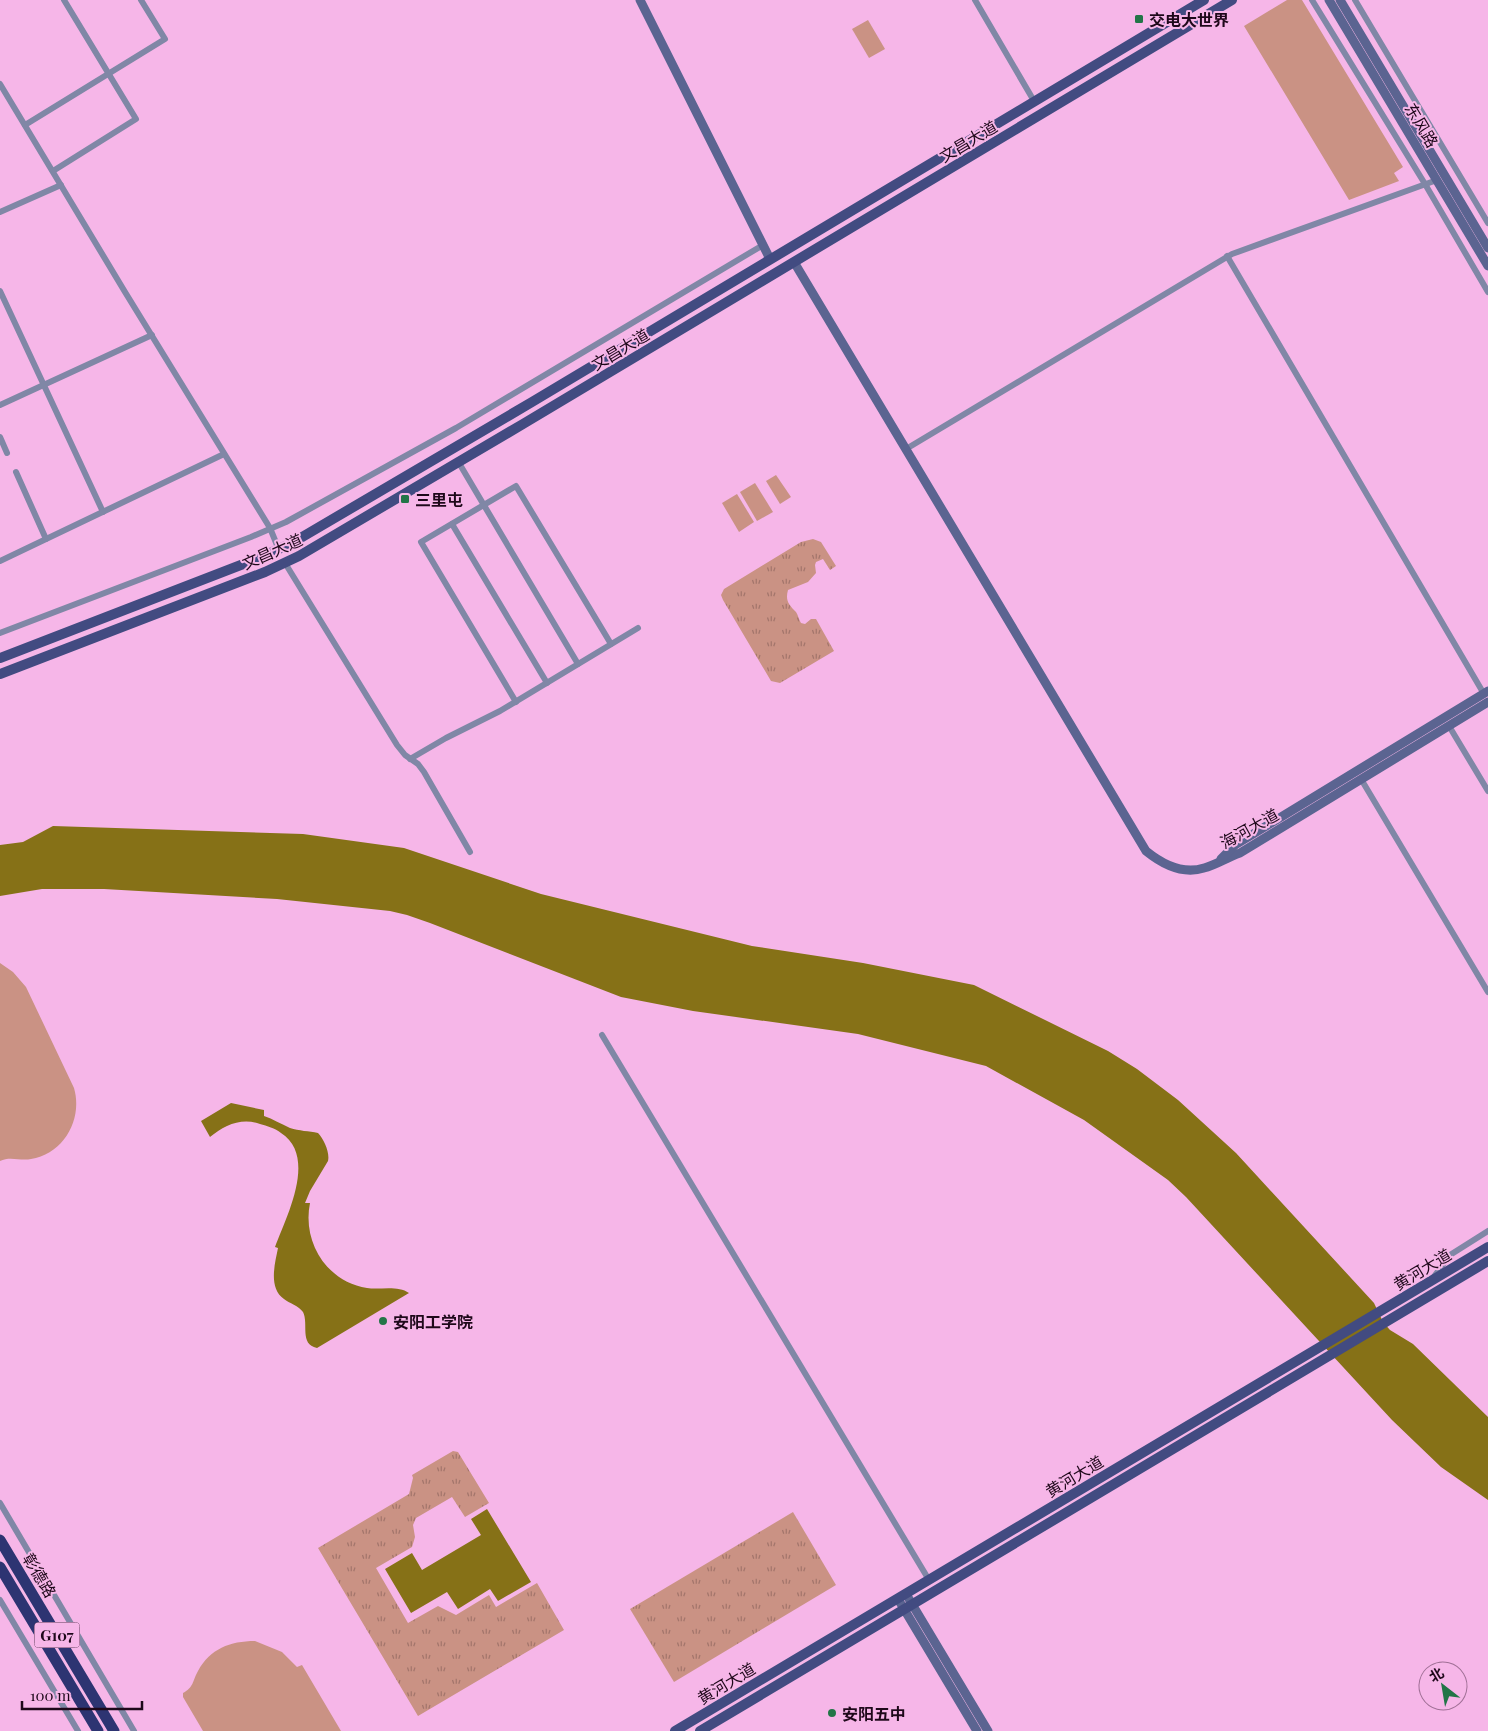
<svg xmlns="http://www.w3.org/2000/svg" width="1488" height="1731" viewBox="0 0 1488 1731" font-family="'Playfair Display','Noto Sans SC',serif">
  <defs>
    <pattern id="grass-tufts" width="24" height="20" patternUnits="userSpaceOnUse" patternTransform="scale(1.25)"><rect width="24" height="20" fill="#ca9284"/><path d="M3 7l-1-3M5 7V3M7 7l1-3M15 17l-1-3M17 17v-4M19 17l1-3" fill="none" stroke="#a3756b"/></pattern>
  </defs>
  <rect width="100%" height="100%" fill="#f6b6e8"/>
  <g fill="url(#grass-tufts)">
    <path d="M813,539L821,542L836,566L830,570L823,559L816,562L815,565L816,573L808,582L788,590C785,601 789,605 796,612C798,615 799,620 801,623L805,624L811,619H816L834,651L780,683L771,681L723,600L721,595L724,589L801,542Z"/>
    <polygon points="453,1451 458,1452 489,1503 465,1517 452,1497 416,1518 413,1525 415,1537 412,1547 376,1568 408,1623 438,1606 456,1615 489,1595 496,1607 537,1583 564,1630 418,1716 318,1548 409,1494 413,1478 412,1475"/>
    <polygon points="793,1512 836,1585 674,1682 630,1609"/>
  </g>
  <g fill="#ca9284">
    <polygon points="1287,0 1302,0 1403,167 1394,173 1399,181 1349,200 1244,26"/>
    <polygon points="868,20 885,49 869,58 852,29"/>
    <polygon points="776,475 791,497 780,504 766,481"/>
    <polygon points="755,483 773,512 757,521 740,492"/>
    <polygon points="737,494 754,522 739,532 722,503"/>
    <path d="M0,963L13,972L26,987L74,1088C83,1119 64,1154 31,1159C20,1161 10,1156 0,1161Z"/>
    <path d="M255,1641L282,1652L297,1667L302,1665L341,1731H203L183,1697V1693C194,1687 192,1682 198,1671C210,1649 230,1641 255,1641Z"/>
  </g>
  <g fill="#867117">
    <polygon points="53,826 303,834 404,848 541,894 752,946 863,963 974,985 1108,1051 1137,1069 1178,1100 1236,1153 1374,1303 1383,1322 1390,1330 1413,1344 1488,1417 1488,1500 1441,1467 1392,1420 1186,1197 1168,1180 1084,1120 986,1066 858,1034 693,1011 621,997 430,923 407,915 390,911 277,899 104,889 42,889 0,896 0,845 23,842"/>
    <path d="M231,1103L264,1110V1116C273,1119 281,1124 290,1128C299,1131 309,1131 318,1133C324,1139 330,1153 328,1161L310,1191L305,1203H310C302,1242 327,1282 367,1288C380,1290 398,1285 409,1293L317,1348C299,1344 309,1324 303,1312C299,1306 289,1303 284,1299C268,1288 275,1263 278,1248L275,1247C286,1217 318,1157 281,1133C275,1128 267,1126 260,1124C242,1117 224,1125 210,1137L201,1121Z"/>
    <polygon points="487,1509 531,1582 498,1601 490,1589 458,1609 447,1592 411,1613 385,1569 412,1553 422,1570 481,1535 471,1519"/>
  </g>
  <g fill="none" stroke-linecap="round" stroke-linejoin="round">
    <g stroke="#8087a6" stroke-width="6">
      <polyline points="975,0 1034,101"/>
      <polyline points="1312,0 1425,184 1488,292"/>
      <polyline points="1355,0 1488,223"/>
      <polyline points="0,84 125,292 270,528 279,550"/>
      <polyline points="25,125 165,39 141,0"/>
      <polyline points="53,171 136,119 64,0"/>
      <polyline points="0,212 61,185"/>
      <polyline points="1227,256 1484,694"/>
      <polyline points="0,291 103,512"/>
      <polyline points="0,405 152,335"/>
      <polyline points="0,437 7,453"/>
      <polyline points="906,449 1232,254 1437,180"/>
      <polyline points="459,463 578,664"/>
      <polyline points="16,472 46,539"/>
      <polyline points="452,524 547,683"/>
      <polyline points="0,561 224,454"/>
      <polyline points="285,563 397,745 405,755 418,764 424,772 470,852"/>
      <polyline points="0,633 251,537 286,522 456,428 763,245"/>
      <polyline points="516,702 421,542 516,486 611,644"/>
      <polyline points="1449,726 1488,791"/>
      <polyline points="410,759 446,738 500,711 638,628"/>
      <polyline points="1361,779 1488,992"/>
      <polyline points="602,1035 929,1580"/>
      <polyline points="1433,1278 1450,1255 1488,1231"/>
      <polyline points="0,1503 134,1731"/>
      <polyline points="0,1600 78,1731"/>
    </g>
    <g stroke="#5b6491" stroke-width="9">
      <polyline points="640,0 770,259"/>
      <polyline points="1329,0 1488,266"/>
      <polyline points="1340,0 1488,248"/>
      <path d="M794,262L1146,851C1162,864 1182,875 1204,868C1216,865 1228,857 1240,853L1488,702"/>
      <polyline points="1221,859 1235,845 1488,691"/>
      <polyline points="906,1594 988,1731"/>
      <polyline points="898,1599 977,1731"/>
    </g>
    <g stroke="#424b81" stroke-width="10">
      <polyline points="0,658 259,558 292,543 532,402 1204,0"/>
      <polyline points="0,674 265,572 299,556 523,424 1232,0"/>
      <polyline points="675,1731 1488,1247"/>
      <polyline points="700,1731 1488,1261"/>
    </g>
    <g stroke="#2d3472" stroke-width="11">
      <polyline points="0,1540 114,1731"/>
      <polyline points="0,1567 98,1731"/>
    </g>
  </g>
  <g fill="#227547" stroke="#f6b6e8" stroke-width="2">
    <rect x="1134" y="14" width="10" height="10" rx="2.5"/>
    <rect x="400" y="494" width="10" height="10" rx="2.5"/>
    <circle cx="383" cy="1321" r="5"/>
    <circle cx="832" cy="1713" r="5"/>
  </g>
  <g text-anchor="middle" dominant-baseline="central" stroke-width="4" stroke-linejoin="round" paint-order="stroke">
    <rect fill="#f6b6e8" stroke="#5f3c58" stroke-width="1" x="34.5" y="1622.5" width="45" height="25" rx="4"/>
    <g font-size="15" font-weight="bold" fill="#1e081a">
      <text x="57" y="1635">G107</text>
    </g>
    <g font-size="16" font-weight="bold" fill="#1e081a" stroke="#f6b6e8" text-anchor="start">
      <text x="1149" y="19">交电大世界</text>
      <text x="415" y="499">三里屯</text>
      <text x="393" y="1321">安阳工学院</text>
      <text x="842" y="1713">安阳五中</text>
    </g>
    <g font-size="16" fill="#1e081a" stroke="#f6b6e8">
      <text transform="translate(1422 125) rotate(59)">东风路</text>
      <text transform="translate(968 141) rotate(-31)">文昌大道</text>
      <text transform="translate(620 349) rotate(-31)">文昌大道</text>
      <text transform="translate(272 551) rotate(-24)">文昌大道</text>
      <text transform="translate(1249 828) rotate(-29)">海河大道</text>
      <text transform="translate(1422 1269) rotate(-31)">黄河大道</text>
      <text transform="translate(1074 1476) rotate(-31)">黄河大道</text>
      <text transform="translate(40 1575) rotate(59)">彰德路</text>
      <text transform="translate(726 1683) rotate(-31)">黄河大道</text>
    </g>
  </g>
  <g transform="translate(1443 1686) rotate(329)"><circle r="24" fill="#f6b6e8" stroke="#a07096"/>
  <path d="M0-4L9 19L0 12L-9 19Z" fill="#227547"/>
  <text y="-8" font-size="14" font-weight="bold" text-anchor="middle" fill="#1e081a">北</text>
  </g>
  <path d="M22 1701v8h120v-8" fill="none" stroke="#1e081a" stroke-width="2.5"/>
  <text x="30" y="1701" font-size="15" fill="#1e081a" stroke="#f6b6e8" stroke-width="4" paint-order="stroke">100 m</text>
</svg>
